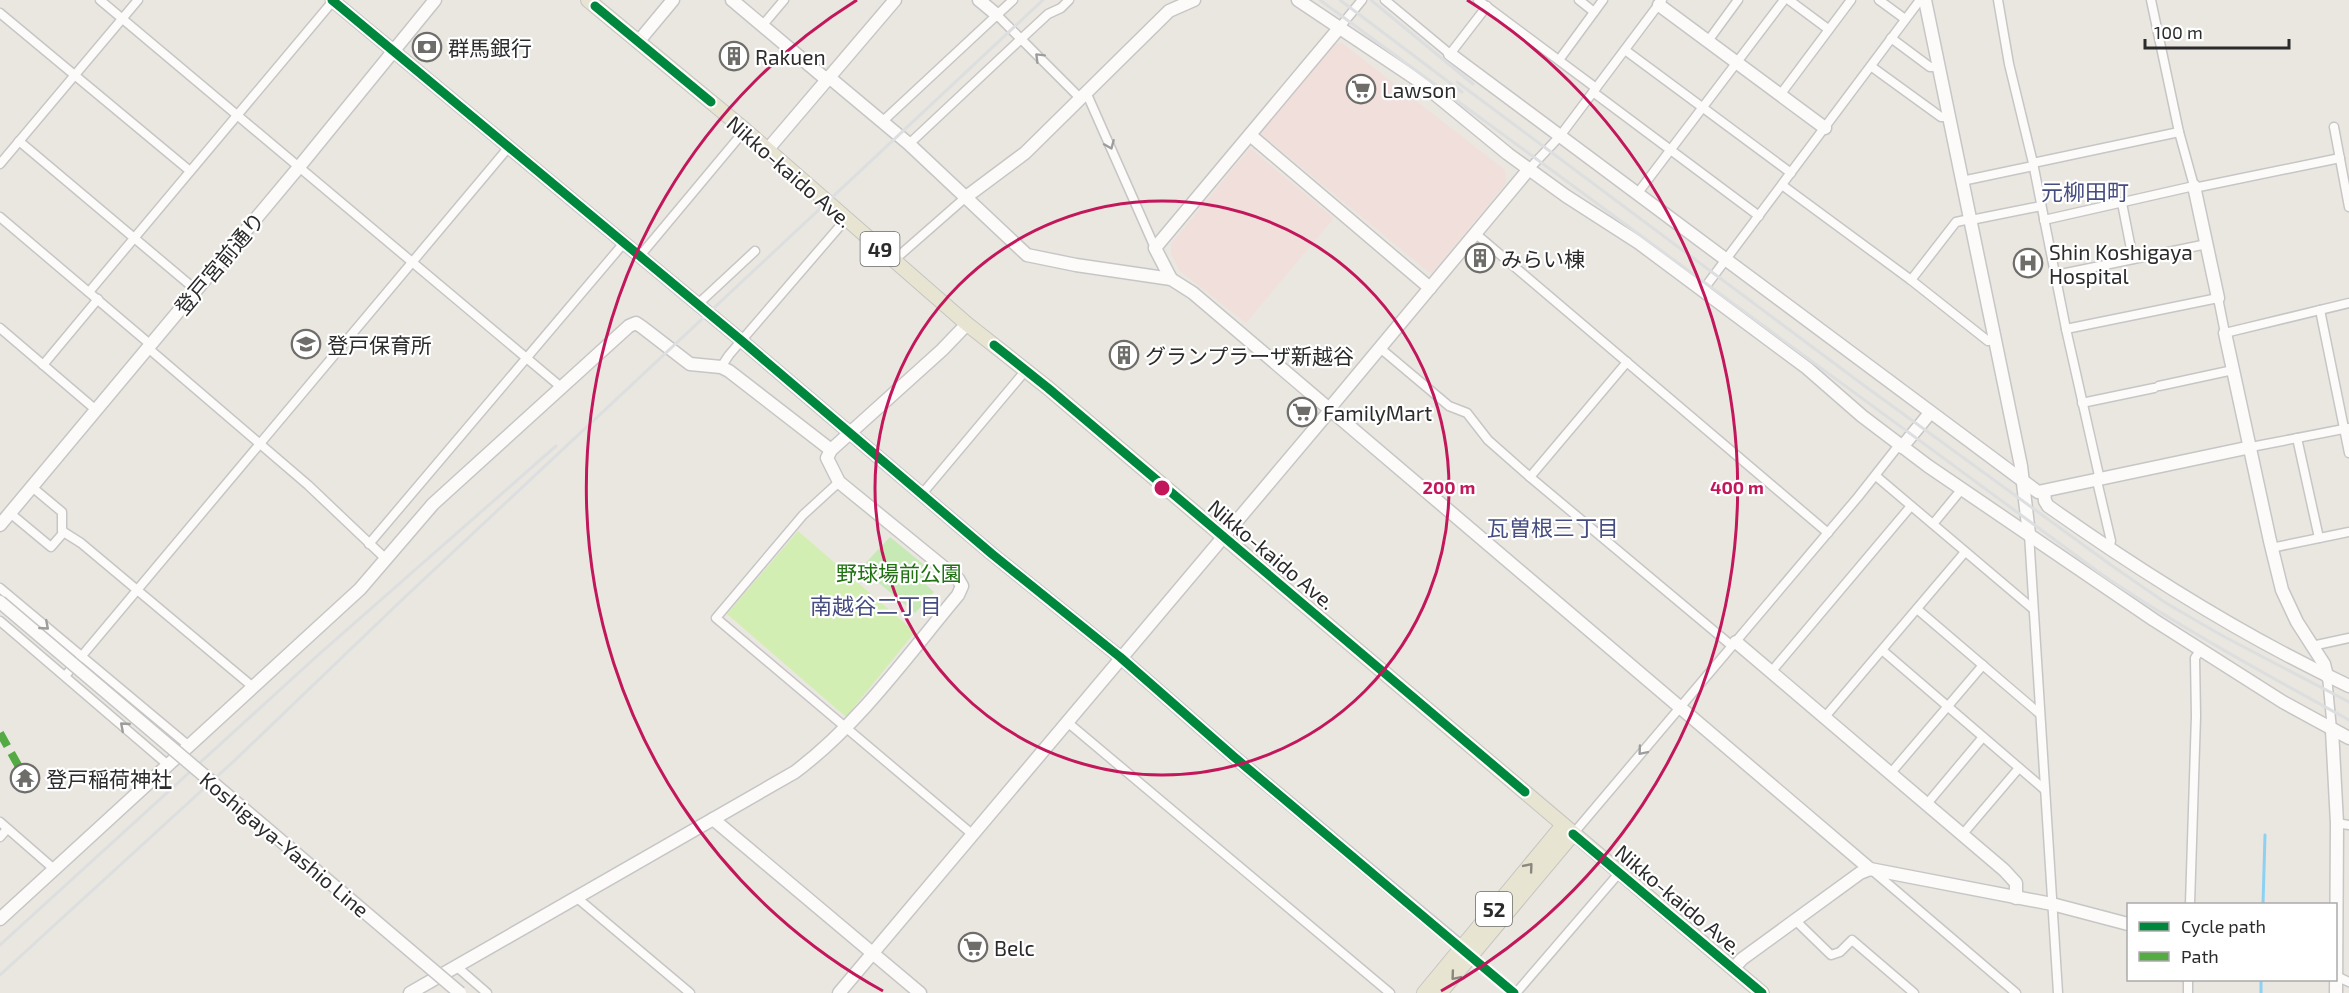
<svg xmlns="http://www.w3.org/2000/svg" width="2349" height="993" viewBox="0 0 2349 993" font-family="'Exo 2','Noto Sans JP',sans-serif">
  <rect width="100%" height="100%" fill="#eae7e0"/>
  <g fill="#f1dfdc">
    <polygon points="1334,43 1342,43 1505,170 1506,183 1431,274 1260,133"/>
    <polygon points="1250,148 1334,218 1246,323 1179,270 1171,253 1171,244"/>
  </g>
  <polygon fill="#c7e9b5" points="890,537 934,573 924,583 934,592 915,613 861,568"/>
  <polygon fill="#d3eeb2" points="798,531 915,632 846,717 727,614"/>
  <g fill="none" stroke-linecap="round" stroke-linejoin="round">
    <g stroke="#8cd1f3" stroke-width="3">
      <polyline points="2263,904 2265,835"/>
      <polyline points="2261,993 2261,980"/>
    </g>
    <g stroke="#c7c6c6" stroke-width="11">
      <g id="street">
        <polyline points="100,0 561,387"/>
        <polyline points="1069,0 1061,8 1048,14 1021,39 1080,98"/>
        <polyline points="1385,0 1450,54 1487,6"/>
        <polyline points="1478,0 1596,88"/>
        <polyline points="1579,0 1594,12"/>
        <polyline points="1789,0 1828,29"/>
        <polyline points="1879,0 1905,19"/>
        <polyline points="1998,0 2009,64 2033,163 2066,329 2218,298 2225,333 2349,303"/>
        <polyline points="0,13 190,171"/>
        <polyline points="762,26 784,0"/>
        <polyline points="1340,27 1362,0"/>
        <polyline points="1891,38 1930,67 1938,67"/>
        <polyline points="1708,41 1738,0"/>
        <polyline points="1625,50 1791,173"/>
        <polyline points="1559,60 1603,0"/>
        <polyline points="1872,67 1941,117 1949,117"/>
        <polyline points="1086,92 1155,248"/>
        <polyline points="1593,92 1759,216"/>
        <polyline points="1780,95 1851,0"/>
        <polyline points="883,121 1013,0"/>
        <polyline points="2334,127 2349,207"/>
        <polyline points="19,141 196,290"/>
        <polyline points="909,144 1021,39 997,15"/>
        <polyline points="2033,163 2179,132"/>
        <polyline points="0,164 138,0"/>
        <polyline points="1529,169 1560,136 1662,0"/>
        <polyline points="1962,181 2033,166"/>
        <polyline points="1782,185 1911,280 1988,341 1996,340"/>
        <polyline points="2194,188 2340,158"/>
        <polyline points="1637,194 1784,0"/>
        <polyline points="2122,203 2133,259"/>
        <polyline points="0,217 151,345"/>
        <polyline points="1971,220 2041,206"/>
        <polyline points="2044,220 2194,186 2179,132 2151,0"/>
        <polyline points="1476,234 1828,533"/>
        <polyline points="639,257 745,130"/>
        <polyline points="893,261 966,197"/>
        <polyline points="2056,275 2207,244"/>
        <polyline points="1911,280 1956,222 1970,219"/>
        <polyline points="1703,290 1920,0"/>
        <polyline points="89,292 333,1"/>
        <polyline points="697,305 755,251"/>
        <polyline points="2320,310 2349,453"/>
        <polyline points="0,328 96,410"/>
        <polyline points="2066,329 2100,480"/>
        <polyline points="148,348 308,485 387,560"/>
        <polyline points="1380,348 1449,406 1467,413 1488,440 1530,477 1732,646"/>
        <polyline points="43,365 98,299"/>
        <polyline points="721,367 729,355 846,219"/>
        <polyline points="2159,386 2233,370"/>
        <polyline points="2082,403 2154,388"/>
        <polyline points="2297,438 2319,538"/>
        <polyline points="2251,447 2349,428"/>
        <polyline points="1876,476 2032,608"/>
        <polyline points="1530,477 1627,362"/>
        <polyline points="2097,481 2111,541 2109,548"/>
        <polyline points="839,482 803,515 716,618 972,834"/>
        <polyline points="32,487 62,512 62,531 81,543 253,687"/>
        <polyline points="922,494 1026,370"/>
        <polyline points="10,513 51,547 64,532"/>
        <polyline points="1933,524 1961,490"/>
        <polyline points="2029,534 2058,993"/>
        <polyline points="369,544 623,244"/>
        <polyline points="2271,548 2349,532"/>
        <polyline points="0,588 189,746"/>
        <polyline points="1917,609 2040,714"/>
        <polyline points="0,621 168,765"/>
        <polyline points="2312,646 2349,638"/>
        <polyline points="1882,650 2045,790"/>
        <polyline points="1771,672 1911,506"/>
        <polyline points="65,676 508,148"/>
        <polyline points="2327,676 2332,730"/>
        <polyline points="1824,718 1965,552"/>
        <polyline points="1066,721 1390,993"/>
        <polyline points="1890,774 1983,665"/>
        <polyline points="1926,805 1983,737"/>
        <polyline points="0,822 54,869"/>
        <polyline points="2337,823 2349,825"/>
        <polyline points="1573,834 1858,497 1899,445"/>
        <polyline points="1962,835 2019,768"/>
        <polyline points="0,837 7,829"/>
        <polyline points="1873,871 2016,993"/>
        <polyline points="576,897 690,993"/>
        <polyline points="2190,904 2196,716 2195,658 2201,649"/>
        <polyline points="1795,920 1831,955 1840,952 1852,940 1914,993"/>
        <polyline points="1469,954 1514,993"/>
        <polyline points="456,966 487,993"/>
        <polyline points="2336,976 2349,982"/>
        <polyline points="1516,993 1620,872"/>
        <polyline points="2188,993 2188,980"/>
      </g>
    </g>
    <g stroke="#c7c6c6" stroke-width="15">
      <g id="secondary">
        <polyline points="332,0 742,341 992,554 1120,657 1233,756 1462,948"/>
        <polyline points="732,0 827,80"/>
        <polyline points="979,0 997,15"/>
        <polyline points="1298,0 1419,81 1508,154 1566,196 1639,243 1807,368 1862,416 1928,466 2154,620 2283,702 2349,738"/>
        <polyline points="1925,0 2021,466 2029,534"/>
        <polyline points="1659,5 1825,128"/>
        <polyline points="638,42 673,0"/>
        <polyline points="1450,54 2038,492 2251,447"/>
        <polyline points="830,78 909,144 1027,255 1076,265 1171,279 1193,293 1870,869"/>
        <polyline points="1250,135 1430,288"/>
        <polyline points="768,149 895,0"/>
        <polyline points="2194,186 2218,298"/>
        <polyline points="966,197 1025,153 1169,11 1194,0"/>
        <polyline points="1171,279 1155,248 1340,27"/>
        <polyline points="2225,333 2270,541 2282,590 2297,622 2324,664 2327,676"/>
        <polyline points="1902,447 1930,413"/>
        <path d="M2044,492L2045,501L2048,506C2144,574 2242,636 2349,686"/>
        <polyline points="0,525 299,167 435,0"/>
        <polyline points="1736,642 2004,870 2016,883 2016,898"/>
        <polyline points="2332,730 2337,823 2336,993"/>
        <polyline points="713,819 920,993"/>
        <polyline points="0,919 360,589 433,504 629,326 636,323 642,327 690,364 721,367 729,371 831,450"/>
        <polyline points="1733,969 1742,959 1860,873 1870,869 2052,904 2128,924"/>
        <path d="M410,993L795,772C859,724 907,656 958,595L962,586L958,579L839,482L827,458L831,450L942,350L967,324"/>
        <polyline points="839,993 1327,414 1329,409 1529,169"/>
      </g>
    </g>
    <g stroke="#c5c4c1" stroke-width="16">
      <g id="primary">
        <polyline points="588,0 745,130 967,324 1048,388 1762,993"/>
        <polyline points="1424,993 1563,825"/>
        <polyline points="1440,993 1573,834"/>
      </g>
    </g>
    <use href="#street" stroke="#fcfbfa" stroke-width="8"/>
    <use href="#secondary" stroke="#fcfbfa" stroke-width="12"/>
    <use href="#primary" stroke="#e8e4d2" stroke-width="14"/>
    <g stroke="#dddedf" stroke-width="3">
      <path d="M1320,0L2104,576C2183,629 2265,674 2349,720"/>
      <polyline points="1340,0 1462,92"/>
      <polyline points="1371,0 1473,84"/>
      <polyline points="1457,82 1862,384 2111,565 2166,603 2221,635 2349,702"/>
      <polyline points="0,945 317,656 556,446"/>
      <polyline points="0,975 234,761 405,597 1043,0"/>
    </g>
    <g stroke="#c7c6c6" stroke-width="15" stroke-linecap="butt">
      <polyline id="secondary-bridge" points="0,602 460,993"/>
    </g>
    <use href="#secondary-bridge" stroke="#fcfbfa" stroke-width="12"/>
    <polyline stroke="#54ab44" stroke-width="8" stroke-dasharray="15 8" stroke-linecap="butt" points="0,733 23,774"/>
    <g stroke="#fff" stroke-width="13">
      <g id="cycleway">
        <polyline points="332,0 742,341 992,554 1120,657 1233,756 1514,993"/>
        <polyline points="595,6 711,102"/>
        <polyline points="994,345 1048,388 1525,792"/>
        <polyline points="1573,834 1762,993"/>
      </g>
    </g>
    <use href="#cycleway" stroke="#00873e" stroke-width="9"/>
  </g>
  <defs><path id="oneway-chevron" d="M-2-3.5L2.5 0L-2 3.5" fill="none" stroke-width="1.6" stroke-linecap="round" stroke-linejoin="round" transform="scale(1.5)"/></defs>
  <g stroke="#9e9d9d">
    <use href="#oneway-chevron" transform="translate(1039 57) rotate(-135)"/>
    <use href="#oneway-chevron" transform="translate(1110 145) rotate(67)"/>
    <use href="#oneway-chevron" transform="translate(45 626) rotate(41)"/>
    <use href="#oneway-chevron" transform="translate(124 726) rotate(-139)"/>
    <use href="#oneway-chevron" transform="translate(1642 751) rotate(130)"/>
  </g>
  <g stroke="#8a887e">
    <use href="#oneway-chevron" transform="translate(1529 867) rotate(-50)"/>
    <use href="#oneway-chevron" transform="translate(1455 976) rotate(130)"/>
  </g>
  <g fill="none" stroke="#c2185b" stroke-width="3">
    <circle cx="1162" cy="488" r="287"/>
    <path d="M883 991A575 575 0 0 1 857 0M1467 0A575 575 0 0 1 1441 991"/>
  </g>
  <defs>
    <g id="bank-ring" transform="scale(1.5)"><circle r="9.5" fill="#fff" stroke="#6e6d6a" stroke-width="1.5"/><path d="M-6-4H6V4H-6ZM0-2.3a2.3 2.3 0 1 0 0 4.6a2.3 2.3 0 1 0 0-4.6Z" fill="#6e6d6a"/></g>
    <g id="building-ring" transform="scale(1.5)"><circle r="9.5" fill="#fff" stroke="#6e6d6a" stroke-width="1.5"/><path d="M-4-6H4V6H1V3H-1V6H-4ZM-2.5-4.3h1.7v1.8h-1.7ZM.8-4.3h1.7v1.8H.8ZM-2.5-1h1.7V.8h-1.7ZM.8-1h1.7V.8H.8Z" fill="#6e6d6a"/></g>
    <g id="supermarket-ring" transform="scale(1.5)"><circle r="9.5" fill="#fff" stroke="#6e6d6a" stroke-width="1.5"/><path d="M-6-5.5h2.5l.6 2H6L4.5 2H-2.5L-4.4-4H-6ZM-1.5 3.2a1.3 1.3 0 1 0 .1 0ZM3 3.2a1.3 1.3 0 1 0 .1 0Z" fill="#6e6d6a"/></g>
    <g id="hospital-ring" transform="scale(1.5)"><circle r="9.5" fill="#fff" stroke="#6e6d6a" stroke-width="1.5"/><path d="M-5-5h3v3.5h4V-5h3V5h-3V1.5h-4V5h-3Z" fill="#6e6d6a"/></g>
    <g id="school-ring" transform="scale(1.5)"><circle r="9.5" fill="#fff" stroke="#6e6d6a" stroke-width="1.5"/><path d="M0-5L7-2L0 1L-7-2ZM-4 1L0 2.5L4 1V4Q0 6-4 4Z" fill="#6e6d6a"/></g>
    <g id="temple-ring" transform="scale(1.5)"><circle r="9.5" fill="#fff" stroke="#6e6d6a" stroke-width="1.5"/><path d="M0-6L5-2H3V0L6.5 2.5H4V6H1.5V3h-3V6H-4V2.5H-6.5L-3 0V-2H-5Z" fill="#6e6d6a"/></g>
  </defs>
  <g fill-rule="evenodd">
    <use href="#bank-ring" x="427" y="47"/>
    <use href="#building-ring" x="734" y="56"/>
    <use href="#supermarket-ring" x="1361" y="89"/>
    <use href="#building-ring" x="1480" y="258"/>
    <use href="#hospital-ring" x="2028" y="263"/>
    <use href="#school-ring" x="306" y="344"/>
    <use href="#building-ring" x="1124" y="355"/>
    <use href="#supermarket-ring" x="1302" y="412"/>
    <use href="#temple-ring" x="25" y="778"/>
    <use href="#supermarket-ring" x="973" y="947"/>
  </g>
  <g text-anchor="middle" dominant-baseline="central" stroke-width="4.5" stroke-linejoin="round" paint-order="stroke">
    <g fill="#fff" stroke="#6b6b6b" stroke-width="1.5">
      <rect x="860.5" y="232" width="39" height="34" rx="4.5"/>
      <rect x="1476" y="892" width="36" height="34" rx="4.5"/>
    </g>
    <g font-size="20" font-weight="bold" fill="#2b2b2b">
      <text x="880" y="249">49</text>
      <text x="1494" y="909">52</text>
    </g>
    <g font-size="21" fill="#2b2b2b" stroke="#fff" text-anchor="start">
      <text x="448" y="47">群馬銀行</text>
      <text x="755" y="56">Rakuen</text>
      <text x="1382" y="89">Lawson</text>
      <text x="2049" y="251">Shin Koshigaya<tspan x="2049" dy="24">Hospital</tspan></text>
      <text x="1501" y="258">みらい棟</text>
      <text x="327" y="344">登戸保育所</text>
      <text x="1145" y="355">グランプラーザ新越谷</text>
      <text x="1323" y="412">FamilyMart</text>
      <text x="46" y="778">登戸稲荷神社</text>
      <text x="994" y="947">Belc</text>
    </g>
    <g font-size="21" fill="#2b2b2b" stroke="#fff">
      <text transform="translate(790 171) rotate(41)">Nikko-kaido Ave.</text>
      <text transform="translate(219 263) rotate(-50)">登戸宮前通り</text>
      <text transform="translate(1272 554) rotate(40)">Nikko-kaido Ave.</text>
      <text transform="translate(285 844) rotate(40)">Koshigaya-Yashio Line</text>
      <text transform="translate(1679 899) rotate(40)">Nikko-kaido Ave.</text>
    </g>
    <g font-size="21" fill="#1f7112" stroke="#fff">
      <text x="899" y="572">野球場前公園</text>
    </g>
    <g font-size="22" fill="#464d81" stroke="#fff">
      <text x="2085" y="191">元柳田町</text>
      <text x="1553" y="527">瓦曽根三丁目</text>
      <text x="876" y="605">南越谷二丁目</text>
    </g>
  </g>
  <circle cx="1162" cy="488" r="9" fill="#c2185b" stroke="#fff" stroke-width="3"/>
  <g font-size="18" text-anchor="middle" font-weight="bold" fill="#c2185b" stroke="#fff" stroke-width="4.5" stroke-linejoin="round" paint-order="stroke">
    <text x="1449" y="494">200 m</text>
    <text x="1737" y="494">400 m</text>
  </g>
  <rect x="2127" y="903" width="210" height="78" fill="#ffffff" stroke="#aaaaaa" stroke-width="1.5"/>
  <rect x="2139" y="922" width="30" height="9" fill="#00873e" stroke="#aaaaaa" stroke-width="1.5"/>
  <text x="2181" y="933" font-size="18" fill="#2b2b2b">Cycle path</text>
  <rect x="2139" y="952" width="30" height="9" fill="#54ab44" stroke="#aaaaaa" stroke-width="1.5"/>
  <text x="2181" y="963" font-size="18" fill="#2b2b2b">Path</text>
  <path d="M2145 39v9h144v-9" fill="none" stroke="#2b2b2b" stroke-width="3"/>
  <text x="2154" y="39" font-size="18" fill="#2b2b2b" stroke="#ffffff" stroke-width="4.5" paint-order="stroke">100 m</text>
</svg>
